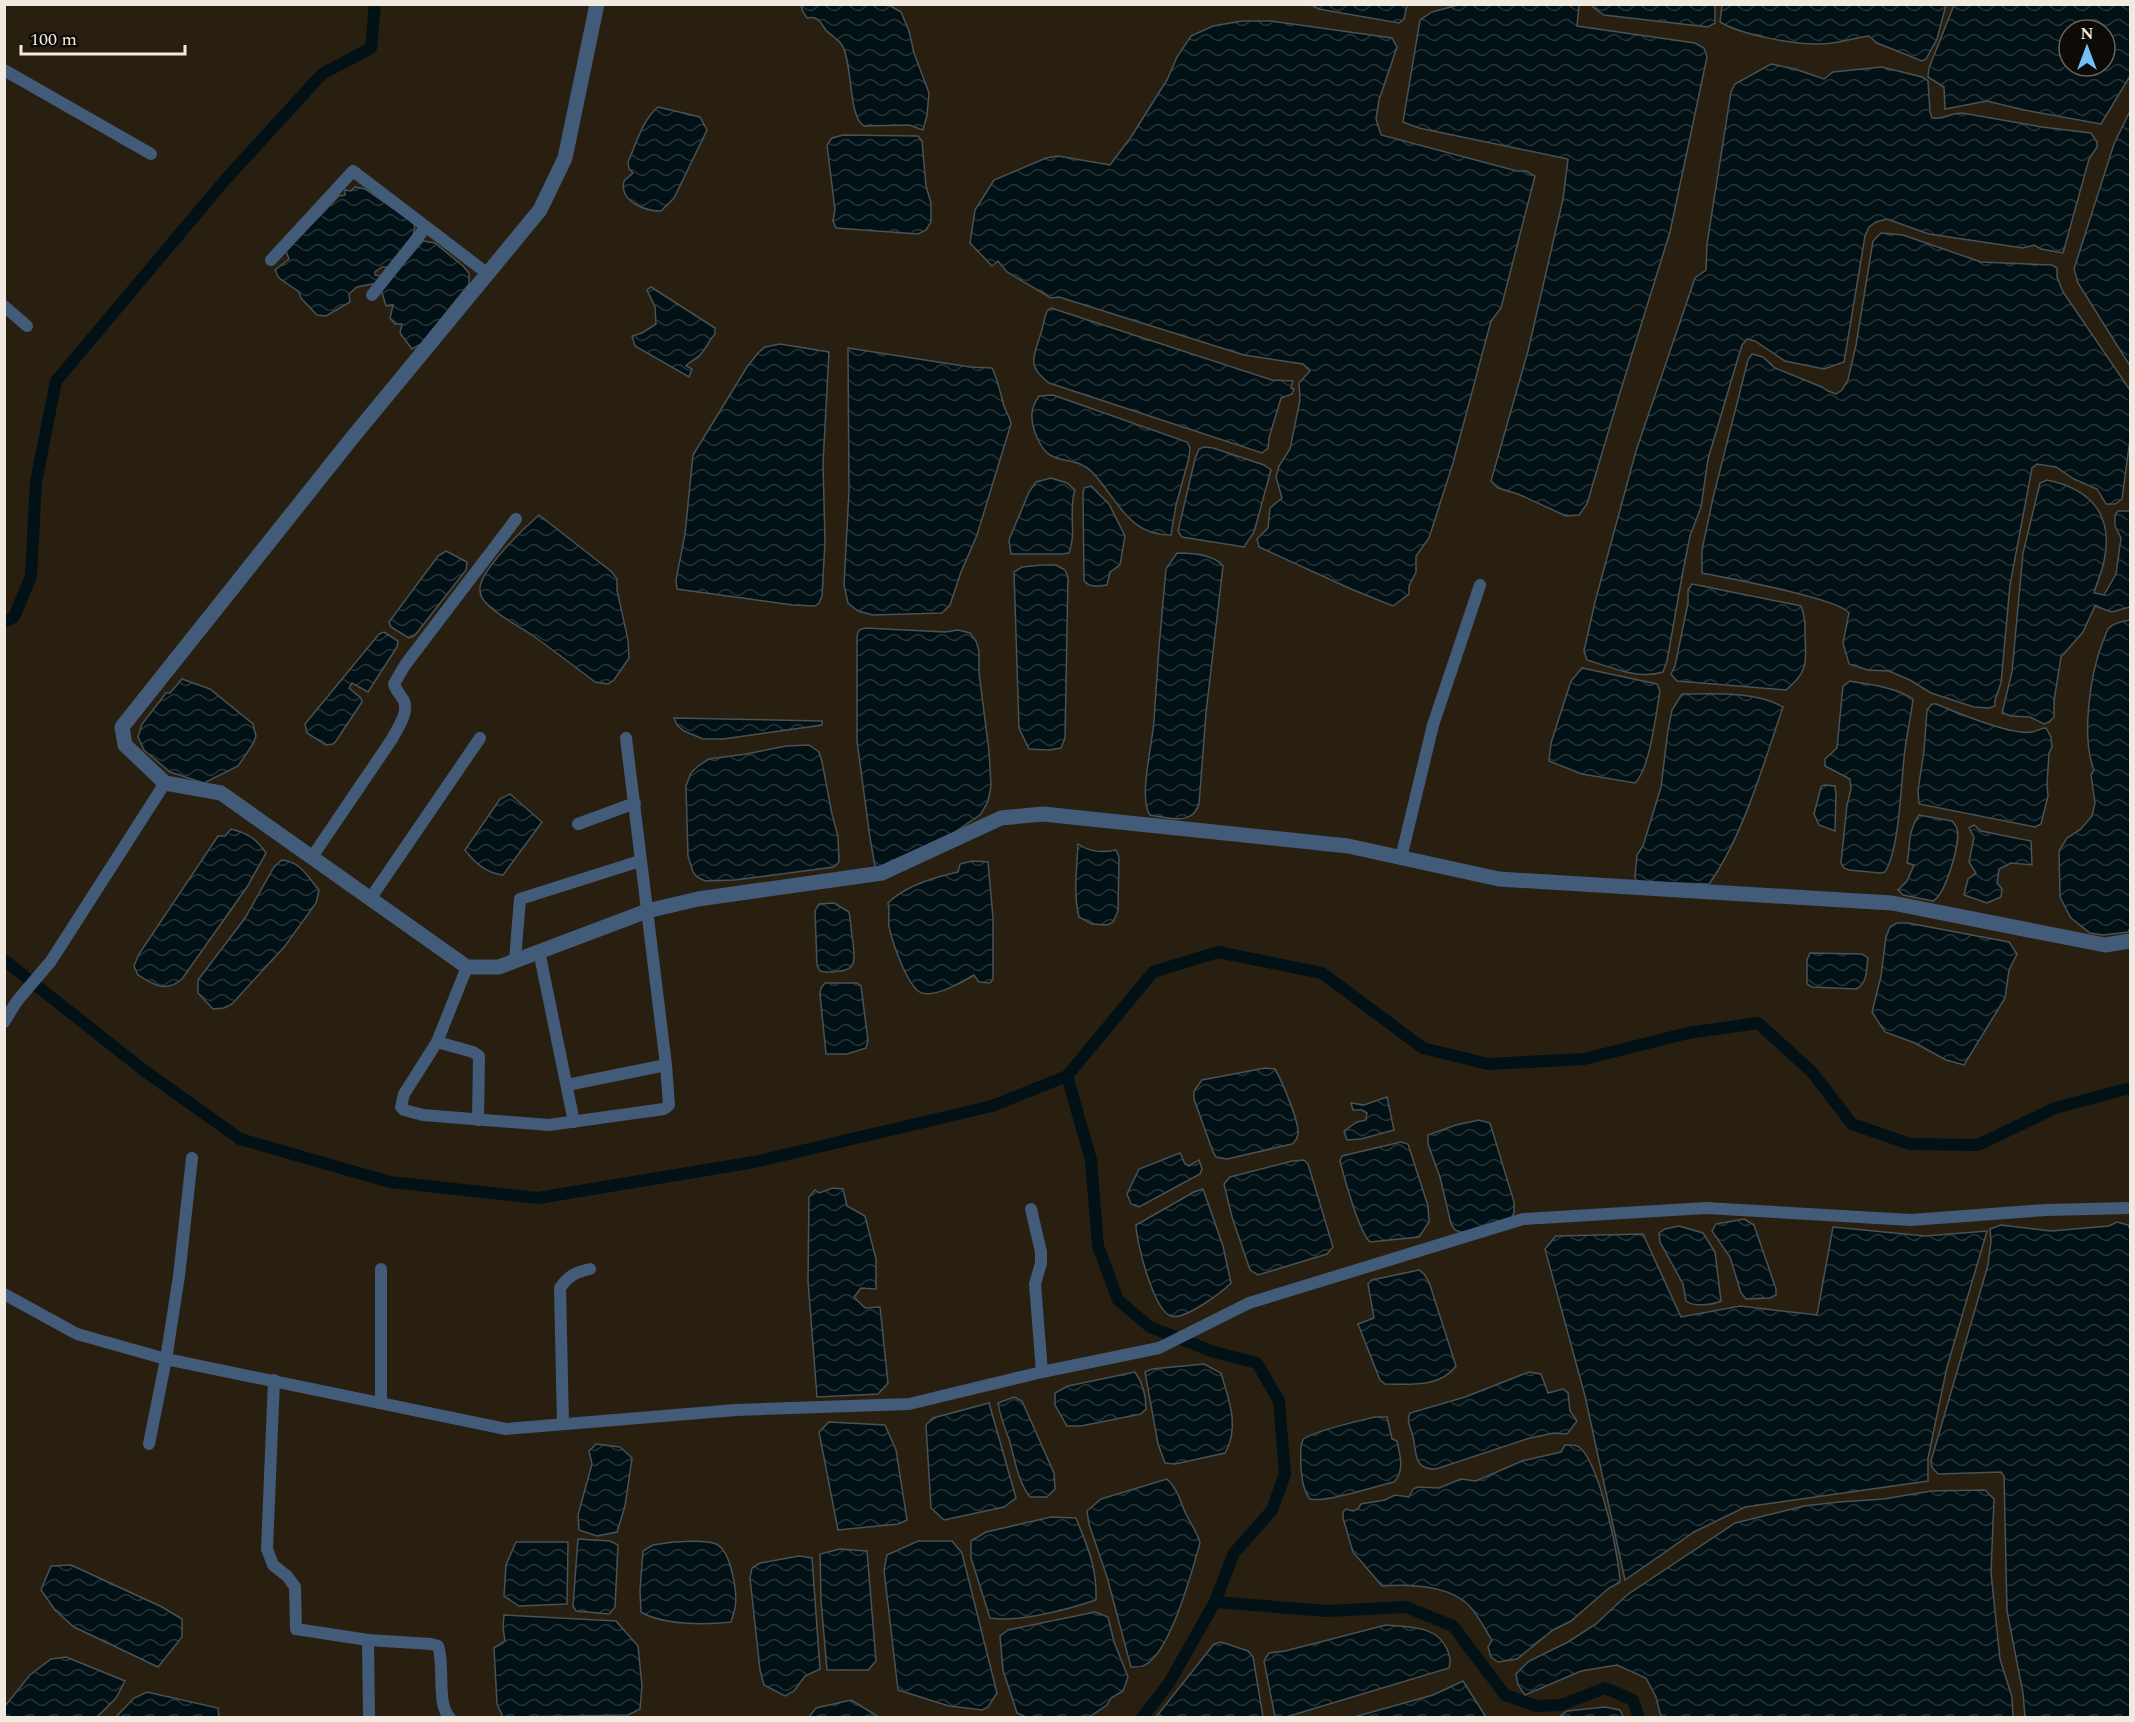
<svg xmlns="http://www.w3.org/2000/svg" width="2135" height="1722" viewBox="0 0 2135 1722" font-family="Spectral,serif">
  <defs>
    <pattern id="water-waves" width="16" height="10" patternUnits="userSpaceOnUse" patternTransform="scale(1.5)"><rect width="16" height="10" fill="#021116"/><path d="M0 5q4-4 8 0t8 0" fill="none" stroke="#273438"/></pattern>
  </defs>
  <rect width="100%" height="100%" fill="#291f11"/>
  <g fill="url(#water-waves)" stroke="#4a5253" stroke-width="1.5" fill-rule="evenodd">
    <path d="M801,5H889L901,12L909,31L914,53L929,93L927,115L923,130L909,125L864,126C848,117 853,64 842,45C838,39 830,35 825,29C820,21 818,16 807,18L803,12Z"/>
    <polygon points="1311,5 1407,5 1404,19 1399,23 1330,11 1319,9"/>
    <polygon points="1458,5 1579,5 1577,26 1695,43 1704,48 1707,57 1670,232 1618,399 1587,504 1579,515 1566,516 1518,494 1498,488 1491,481 1528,351 1563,199 1568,159 1419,128 1403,122 1420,20 1432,12"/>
    <polygon points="1593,5 1715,5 1715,23 1708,27 1604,15 1593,7"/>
    <path d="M1722,5V4L1946,5L1937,39L1926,59L1922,61L1877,43L1869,36C1852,38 1834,45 1817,44C1792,44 1742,35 1720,22Z"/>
    <path d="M1954,5H2130V76L2101,124L2024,110L1987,101L1945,109L1944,87L1928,77L1929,68ZM2069,30H2105V66H2069Z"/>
    <polygon points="1242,21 1271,21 1392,38 1397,47 1379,100 1376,119 1381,135 1517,171 1526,171 1535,176 1501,308 1491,321 1453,463 1429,538 1416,556 1416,572 1409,586 1409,594 1393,606 1351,589 1259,547 1257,539 1268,528 1270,508 1282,498 1276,477 1279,466 1290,449 1300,400 1299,383 1310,371 1303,364 1244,355 1059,297 1051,298 1007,272 998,261 992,266 970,243 975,210 994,180 1046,158 1058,156 1110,165 1131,137 1167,80 1177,57 1191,36 1213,26"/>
    <path d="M1771,64L1795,69L1824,79L1833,72L1882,67L1922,77L1928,81L1930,112L1932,118C1944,120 1950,113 1962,113L2042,127L2091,133L2097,142V147L2089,159L2063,253L2041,249L2034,245L2023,248L1929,234L1887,219L1876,222L1869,227L1865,236L1844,362L1824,369L1785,361L1755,341L1747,339L1742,345L1738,358L1708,459L1701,507L1690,536L1683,571L1667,661L1663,672C1638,680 1611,667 1587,660L1584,651L1595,602L1636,451L1695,278L1706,270L1707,244L1731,92L1735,84Z"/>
    <path d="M658,107L700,117L707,130L674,198L661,211C644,211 619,201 624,181L633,173L629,169L628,162C636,144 643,119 658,107Z"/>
    <polygon points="2130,111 2130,366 2078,283 2074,269 2114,144"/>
    <polygon points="843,135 918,136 922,141 926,186 931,203 931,222 926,230 918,234 836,228 833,221 835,210 827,145 832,138"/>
    <path d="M355,187L365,189L414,223C418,238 399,255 390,267H382L375,272V275L381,276L377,283L357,287L349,294L350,302L326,316L317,315L301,298L299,292L279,278L275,270L289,259L286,251L339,196L345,195V190L351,191Z"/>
    <path d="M1881,233L1903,235L1981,262L2052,265L2057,268V277L2063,292L2130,390V439L2122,499L2115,504H2106L2097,489L2074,479L2056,467L2037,464L2032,468L2010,585L2001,683L1995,700V706L1989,708L1974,707L1931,693L1910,680L1889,671L1868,670L1849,664L1843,643L1849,613C1839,598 1726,578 1702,573V550L1713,498L1748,360L1752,354L1763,357L1775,368L1822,387L1828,391L1836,394L1842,390L1848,380L1856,345L1873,241Z"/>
    <polygon points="423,241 435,243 463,266 469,273 469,284 421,344 412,349 400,333 402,324 395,324 390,318 393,305 386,306 381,289"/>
    <path d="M651,287L715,328V334C709,340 707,347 701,354C697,360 690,360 686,366L692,369L689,377L635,346L632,336L642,333L656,324L655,307L647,290Z"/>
    <path d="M1051,308L1272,380L1293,381L1291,388L1294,389L1292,394L1281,398L1269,438L1268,448L1262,453L1049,383C1027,366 1033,359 1040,336C1043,328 1044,319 1047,311Z"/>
    <polygon points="780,344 829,352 823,464 825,541 822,596 819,603 815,606 793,605 677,589 676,580 685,534 693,455 747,367 758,353 765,347"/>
    <path d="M848,348L970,367L992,368C998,380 1000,392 1004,406C1006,412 1010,417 1011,424L977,535L961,572L950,605L942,613L873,615L858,611L848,603L844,585L849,491Z"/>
    <path d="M1053,395L1187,442L1190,448L1189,458L1176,505L1171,535C1127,535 1118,499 1092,472C1080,459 1064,463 1050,455C1040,449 1032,428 1032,418C1031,411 1035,402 1039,396Z"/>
    <polygon points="1204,447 1213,448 1264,465 1271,470 1254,532 1244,547 1182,537 1178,531 1195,459 1199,449"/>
    <path d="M1051,478L1067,483L1075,490C1068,511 1077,532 1069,553L1061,554H1011L1009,540L1029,492L1036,482Z"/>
    <path d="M2047,480C2091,489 2114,515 2104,561C2102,572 2097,582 2094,593L2104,595L2116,574L2121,538L2115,526V515L2118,511H2130V607L2112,612L2095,606L2083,632L2061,657L2054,701V717L2049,722L2044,724L2030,717L2011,716L2002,713L2012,672L2023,553L2040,483Z"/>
    <path d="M1091,486L1109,504L1125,536L1120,565L1110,572L1107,585C1097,586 1091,588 1084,581L1083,494L1084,488Z"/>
    <path d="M539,515L612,572L617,579V590L628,640L629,658L614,680L608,684L595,682C574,666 553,650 532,635C517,625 498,616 486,603C483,600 480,595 480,590C478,572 525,527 539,515Z"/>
    <polygon points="446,551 467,562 466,570 419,630 414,636 409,638 391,627 389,622 438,556"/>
    <path d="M1177,553C1191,553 1214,554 1223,566L1206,713L1199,804C1197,809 1195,814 1190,816C1181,822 1160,817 1150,815C1138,798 1153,742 1154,720C1157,669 1161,619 1166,569Z"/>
    <polygon points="1041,565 1056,565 1065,570 1068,577 1065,738 1061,748 1048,750 1029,749 1019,728 1014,572 1022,567"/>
    <path d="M1692,584L1801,606C1805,616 1805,624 1805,635C1806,662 1809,671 1786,690L1677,681L1671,674L1675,666L1688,603V590Z"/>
    <path d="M2130,620V928L2128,932L2103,935L2090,933L2071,918L2060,897L2059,851L2067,838L2081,829L2092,816L2095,803L2091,775L2094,770C2081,738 2090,674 2103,641C2105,638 2106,631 2109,628C2113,623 2124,621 2130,620Z"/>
    <polygon points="865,628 945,632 958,630 970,633 976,641 979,651 979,673 989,751 991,786 988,801 981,814 952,834 879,867 875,866 870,838 857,741 857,636 859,630"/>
    <polygon points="384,632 398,641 397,647 368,692 352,683 349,688 361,698 362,702 336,741 333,744 326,745 307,733 305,724 379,634"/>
    <path d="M1582,668L1657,684L1660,691C1656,713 1650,769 1635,783L1582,774L1549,761L1551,743L1571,681Z"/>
    <polygon points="182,679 210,689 253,724 256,736 253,744 238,766 204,783 170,772 144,750 138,737 142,724 166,693 170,693"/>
    <path d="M1850,681C1871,685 1895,687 1913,699C1911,716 1907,733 1905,749C1901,779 1900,849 1885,872L1880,873L1849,870L1844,868L1841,863L1847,805L1851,789L1850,779L1825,766V759L1837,748L1843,686Z"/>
    <path d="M1682,694C1715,694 1754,691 1783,707C1764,762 1743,837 1709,884L1637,882L1635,877L1637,855L1643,846L1661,787L1668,730L1672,710Z"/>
    <path d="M1932,704H1936C1955,712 2013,736 2032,732C2037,731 2041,728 2046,728L2051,737L2052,747L2049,753L2047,785L2048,796L2041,824L2035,827L1919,804L1918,790L1924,751L1927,710Z"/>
    <polygon points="674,718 822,721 822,725 723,739 703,739 684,731 677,725"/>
    <polygon points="809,745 819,752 822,762 832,814 838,836 839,862 834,867 735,880 705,881 697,877 693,872 688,856 686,786 691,773 698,766 709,759 746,754 786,746"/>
    <polygon points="1824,785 1835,786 1836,795 1835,831 1819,825 1814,814 1821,787"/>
    <path d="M510,794L542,822L503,875C486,873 475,863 465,850L500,799Z"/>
    <path d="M1919,815L1952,821C1953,822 1957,827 1957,829C1961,843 1945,895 1933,901L1903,895L1898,890L1907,881L1914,865L1907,863C1911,843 1907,833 1919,815Z"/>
    <polygon points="1974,825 1981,831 2031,841 2032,865 2011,863 1999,869 1997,883 2002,889 2001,897 1987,903 1964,895 1968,879 1976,873 1969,862 1974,837 1969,828"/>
    <path d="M231,829C247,833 257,839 266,853L247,887L182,979C166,993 154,985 138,975L134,966L139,954L218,836H225Z"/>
    <path d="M1078,844C1090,852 1101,853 1116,850L1119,857L1118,911L1113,922L1107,925L1092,924L1079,917C1073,893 1077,868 1078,844Z"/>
    <path d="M282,860C301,862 307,876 319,890L316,903L285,946L232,1004L224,1008L213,1009L198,993V980L245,918L274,867Z"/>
    <path d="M972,861L988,862L993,918V979L990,983L979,982L974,975C963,982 936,997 922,993C908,989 892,941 889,927C888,919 890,911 888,903C905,886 935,877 958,872L960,864Z"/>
    <path d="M834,903L849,912C851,922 851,932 853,942C854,956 858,970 840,971C833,972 826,973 820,971L817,965L815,911L819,904Z"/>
    <polygon points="1897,923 1908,923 2009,942 2017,954 2009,970 2005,998 1964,1065 1946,1060 1915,1043 1885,1032 1872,1012 1881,976 1886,937 1890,927"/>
    <path d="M1810,953L1862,954L1868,958C1866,970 1868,983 1856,989L1812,987L1807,984V960Z"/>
    <polygon points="825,983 857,983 861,986 868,1041 866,1048 847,1054 826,1054 820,994 821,988"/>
    <path d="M1265,1068L1275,1069C1282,1081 1298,1119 1298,1132C1298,1138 1296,1141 1292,1144L1227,1159L1216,1157L1213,1152L1194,1099V1091L1202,1080Z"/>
    <polygon points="1387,1097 1394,1130 1361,1139 1347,1140 1344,1131 1357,1122 1366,1120 1367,1113 1362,1110 1353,1110 1351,1103 1364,1105"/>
    <polygon points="1479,1120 1490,1123 1514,1202 1514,1213 1510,1220 1463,1233 1455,1230 1451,1224 1440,1177 1428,1144 1428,1135 1456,1125"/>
    <path d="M1401,1142L1408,1144L1428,1206L1429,1222L1419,1237L1370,1242C1359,1232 1344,1177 1340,1161L1342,1156Z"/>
    <polygon points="1180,1153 1185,1164 1189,1166 1199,1160 1202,1169 1200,1174 1139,1207 1131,1204 1127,1194 1139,1169"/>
    <polygon points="1304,1160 1308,1164 1333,1247 1327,1254 1258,1275 1250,1270 1232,1217 1224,1184 1230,1177 1292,1161"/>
    <polygon points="833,1188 843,1189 847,1206 865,1216 876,1259 876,1289 861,1288 854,1297 865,1308 880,1307 888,1383 878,1394 817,1397 808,1281 809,1197 815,1190 819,1193"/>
    <path d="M1203,1189L1223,1246L1231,1283C1222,1292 1184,1321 1171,1316C1154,1311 1136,1242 1136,1225L1194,1192Z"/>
    <polygon points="1744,1219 1754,1225 1776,1289 1776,1295 1770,1298 1746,1299 1741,1293 1730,1257 1712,1231 1716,1224"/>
    <polygon points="2117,1222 2128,1225 2130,1228 2130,1717 2025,1717 2023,1693 2007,1611 2004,1476 2001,1472 1938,1474 1932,1467 1931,1461 1988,1265 1991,1241 1990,1229 2001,1225 2051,1231 2109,1226"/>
    <path d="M1679,1226L1703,1233L1715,1252L1721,1301C1712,1305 1694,1307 1686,1301L1683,1284L1660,1242L1659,1233L1665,1229Z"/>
    <polygon points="1833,1227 1925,1236 1987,1231 1947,1367 1928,1458 1928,1481 1745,1507 1694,1532 1625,1580 1585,1396 1545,1249 1556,1236 1643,1234 1681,1317 1740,1306 1817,1315"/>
    <path d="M1419,1270L1424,1274L1429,1282L1456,1366C1440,1388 1409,1384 1385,1384L1380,1380L1358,1324L1374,1318L1368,1284L1372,1280Z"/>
    <path d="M1204,1364L1221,1373C1229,1400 1240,1427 1225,1453L1175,1464L1165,1463L1158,1444L1145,1372L1152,1369Z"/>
    <path d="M1135,1372C1143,1383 1146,1396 1146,1409L1141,1414L1081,1426H1067L1055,1405V1393L1068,1386Z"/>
    <path d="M1529,1372L1541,1374L1548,1393L1563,1389L1568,1393L1570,1411L1577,1421L1567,1434L1554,1433L1530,1438L1436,1469C1413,1470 1417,1453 1413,1437C1411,1427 1406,1423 1410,1413L1465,1397Z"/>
    <path d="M1014,1397L1022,1401L1054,1473L1055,1489L1047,1497H1030C1017,1480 1015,1459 1009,1439C1004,1426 1000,1416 998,1403Z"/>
    <polygon points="989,1403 1016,1498 1004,1507 944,1520 931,1508 926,1425 933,1418"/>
    <path d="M1375,1417H1387L1392,1439L1397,1441C1400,1455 1405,1470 1394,1482C1375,1486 1327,1503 1310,1499C1303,1490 1302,1479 1301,1468C1301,1460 1299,1447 1303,1440C1308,1432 1363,1420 1375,1417Z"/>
    <polygon points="829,1422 885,1425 896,1450 907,1520 898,1524 838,1530 819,1432"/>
    <polygon points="596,1444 620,1447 632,1458 625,1506 617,1532 597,1536 579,1530 578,1515 592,1464 589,1451"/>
    <path d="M1565,1445C1570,1445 1575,1444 1579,1447C1599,1462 1619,1555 1620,1582L1609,1588L1571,1621L1553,1630L1517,1659L1498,1662L1491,1657L1488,1647L1492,1640C1484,1628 1476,1610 1464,1601C1443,1585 1407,1584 1382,1586L1353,1552L1343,1518V1512L1346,1509L1353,1511L1358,1509L1361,1504L1385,1500L1395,1495L1409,1497L1413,1489L1418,1487L1439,1488L1461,1479L1476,1481L1522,1461L1561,1452Z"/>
    <path d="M1167,1479C1178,1490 1179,1498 1185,1512C1190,1523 1197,1531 1200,1543C1192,1571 1171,1651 1145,1665C1142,1667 1136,1667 1131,1667L1107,1577L1089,1524L1087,1511L1101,1499Z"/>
    <polygon points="1985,1490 1994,1499 1991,1573 2000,1659 2012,1697 2013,1717 1661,1717 1656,1697 1646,1678 1617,1665 1581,1671 1525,1695 1518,1685 1516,1674 1529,1661 1568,1642 1596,1624 1627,1595 1735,1523 1804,1506 1839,1502 1884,1499 1931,1491"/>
    <path d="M1051,1517L1076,1518C1088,1548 1097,1567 1096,1600C1069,1609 1018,1623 990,1618L971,1558V1541L986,1532Z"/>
    <polygon points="578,1539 610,1541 618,1545 615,1607 609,1614 576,1611 573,1606"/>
    <polygon points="918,1541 952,1541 962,1553 997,1693 988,1707 982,1710 949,1706 898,1690 884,1570 887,1555"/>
    <polygon points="516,1542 568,1542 567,1604 519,1606 504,1596 506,1565"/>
    <path d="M673,1542C686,1542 704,1539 716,1544C731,1550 738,1594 735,1608C734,1613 732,1618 731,1622C706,1625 662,1625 641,1612L640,1590L643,1551L653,1545Z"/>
    <polygon points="840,1549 867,1551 876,1661 868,1670 827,1670 821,1601 820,1554"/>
    <polygon points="799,1556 812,1558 820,1669 805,1676 794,1691 785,1696 764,1685 760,1670 750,1578 752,1568 760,1563"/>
    <polygon points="71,1565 162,1607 182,1619 182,1637 158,1667 74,1627 55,1610 41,1590 51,1566"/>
    <polygon points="1095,1612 1108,1617 1114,1642 1128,1677 1123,1691 1111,1698 1107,1705 1089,1717 1026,1717 1017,1713 1003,1670 1000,1636 1008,1630"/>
    <polygon points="504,1615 616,1621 638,1646 642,1686 640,1709 628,1715 503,1717 497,1704 494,1648 505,1641 503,1627"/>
    <path d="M1386,1625C1407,1627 1437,1625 1447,1649C1450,1656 1451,1660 1449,1668L1286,1717H1275L1264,1661L1269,1653L1285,1651Z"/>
    <polygon points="1221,1642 1248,1651 1253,1657 1263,1717 1156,1717 1214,1644"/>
    <polygon points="66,1657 125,1681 116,1698 97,1717 5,1717 5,1706 30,1675 51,1659"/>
    <polygon points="1463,1681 1486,1717 1354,1717 1433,1695"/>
    <polygon points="147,1692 218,1708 219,1717 116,1717 134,1698"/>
    <polygon points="851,1700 879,1717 809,1717 816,1708"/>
    <polygon points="1605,1707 1620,1710 1623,1717 1559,1717 1567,1711"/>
  </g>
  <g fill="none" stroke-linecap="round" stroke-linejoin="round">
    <g stroke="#021116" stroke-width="12">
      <polyline points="4,622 14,617 31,576 36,482 56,381 225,180 322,74 371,48 375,4"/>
      <polyline points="4,960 146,1072 240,1139 390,1182 538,1198 754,1162 992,1106 1067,1076 1153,972 1218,952 1322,973 1423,1048 1488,1064 1584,1059 1688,1033 1758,1023 1812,1072 1852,1124 1910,1144 1978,1145 2055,1108 2130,1088"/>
      <polyline points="1067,1076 1091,1160 1098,1246 1118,1300 1150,1327 1211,1351 1257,1363 1279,1401 1285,1474 1272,1510 1234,1553 1215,1602 1169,1683 1142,1718"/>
      <polyline points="1215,1602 1327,1611 1406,1607 1453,1626 1505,1695 1536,1706 1561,1705 1605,1688 1633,1700 1639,1718"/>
    </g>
    <g stroke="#425b78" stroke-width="12">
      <polyline points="4,70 151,154"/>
      <polyline points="271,260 353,171 488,274"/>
      <polyline points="372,295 426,227"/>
      <polyline points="4,306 27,326"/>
      <polyline points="578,824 635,803"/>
      <path d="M312,857L392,739C397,729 409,713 404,701C401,695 396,691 394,684L405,665L516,519"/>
      <polyline points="1401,858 1433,725 1480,585"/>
      <polyline points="370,899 480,738"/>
      <polyline points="539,951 574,1122"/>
      <polyline points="515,960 520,899 640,861"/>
      <polyline points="467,967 437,1042 404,1094 401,1107 404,1110 423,1115 549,1125 664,1109 669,1105 666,1065 626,738"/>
      <polyline points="4,1022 17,1001 51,961 165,783"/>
      <polyline points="437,1042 473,1052 479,1056 478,1120"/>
      <polyline points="567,1085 666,1065"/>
      <polyline points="1031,1209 1041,1252 1041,1263 1035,1284 1042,1372"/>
      <polyline points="4,1294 77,1334 166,1359 506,1429 736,1410 909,1404 1042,1372 1159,1348 1249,1303 1523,1219 1706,1208 1911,1220 2046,1210 2130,1208"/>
      <polyline points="274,1380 267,1549 273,1565 287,1576 295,1587 296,1629 368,1640 369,1718"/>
      <polyline points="381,1402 381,1269"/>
      <path d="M563,1424L560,1288C568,1276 576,1272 590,1269"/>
      <polyline points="149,1444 166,1359 179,1276 192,1158"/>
      <path d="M368,1640L431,1644L438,1646C445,1665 436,1705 450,1718"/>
    </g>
    <polyline stroke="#425b78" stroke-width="15" points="597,4 565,158 540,210 352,438 122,727 125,745 165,783 221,793 467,967 499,967 647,911 698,899 882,873 1001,818 1043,814 1348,846 1499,879 1892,903 2105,945 2130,941"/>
  </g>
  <rect width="2135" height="1722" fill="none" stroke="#f1eae1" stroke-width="12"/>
  <g transform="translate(2087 48)"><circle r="28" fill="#0e0a05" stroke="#69645d" stroke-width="1.5"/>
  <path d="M0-4.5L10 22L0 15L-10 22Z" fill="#74c0f6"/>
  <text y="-9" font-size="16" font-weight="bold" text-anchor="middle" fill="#f1eae1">N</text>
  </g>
  <path d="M21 45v9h164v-9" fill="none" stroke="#f1eae1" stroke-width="3"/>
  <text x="30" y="45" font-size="18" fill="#f1eae1" stroke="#0e0a05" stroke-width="4.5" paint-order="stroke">100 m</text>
</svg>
